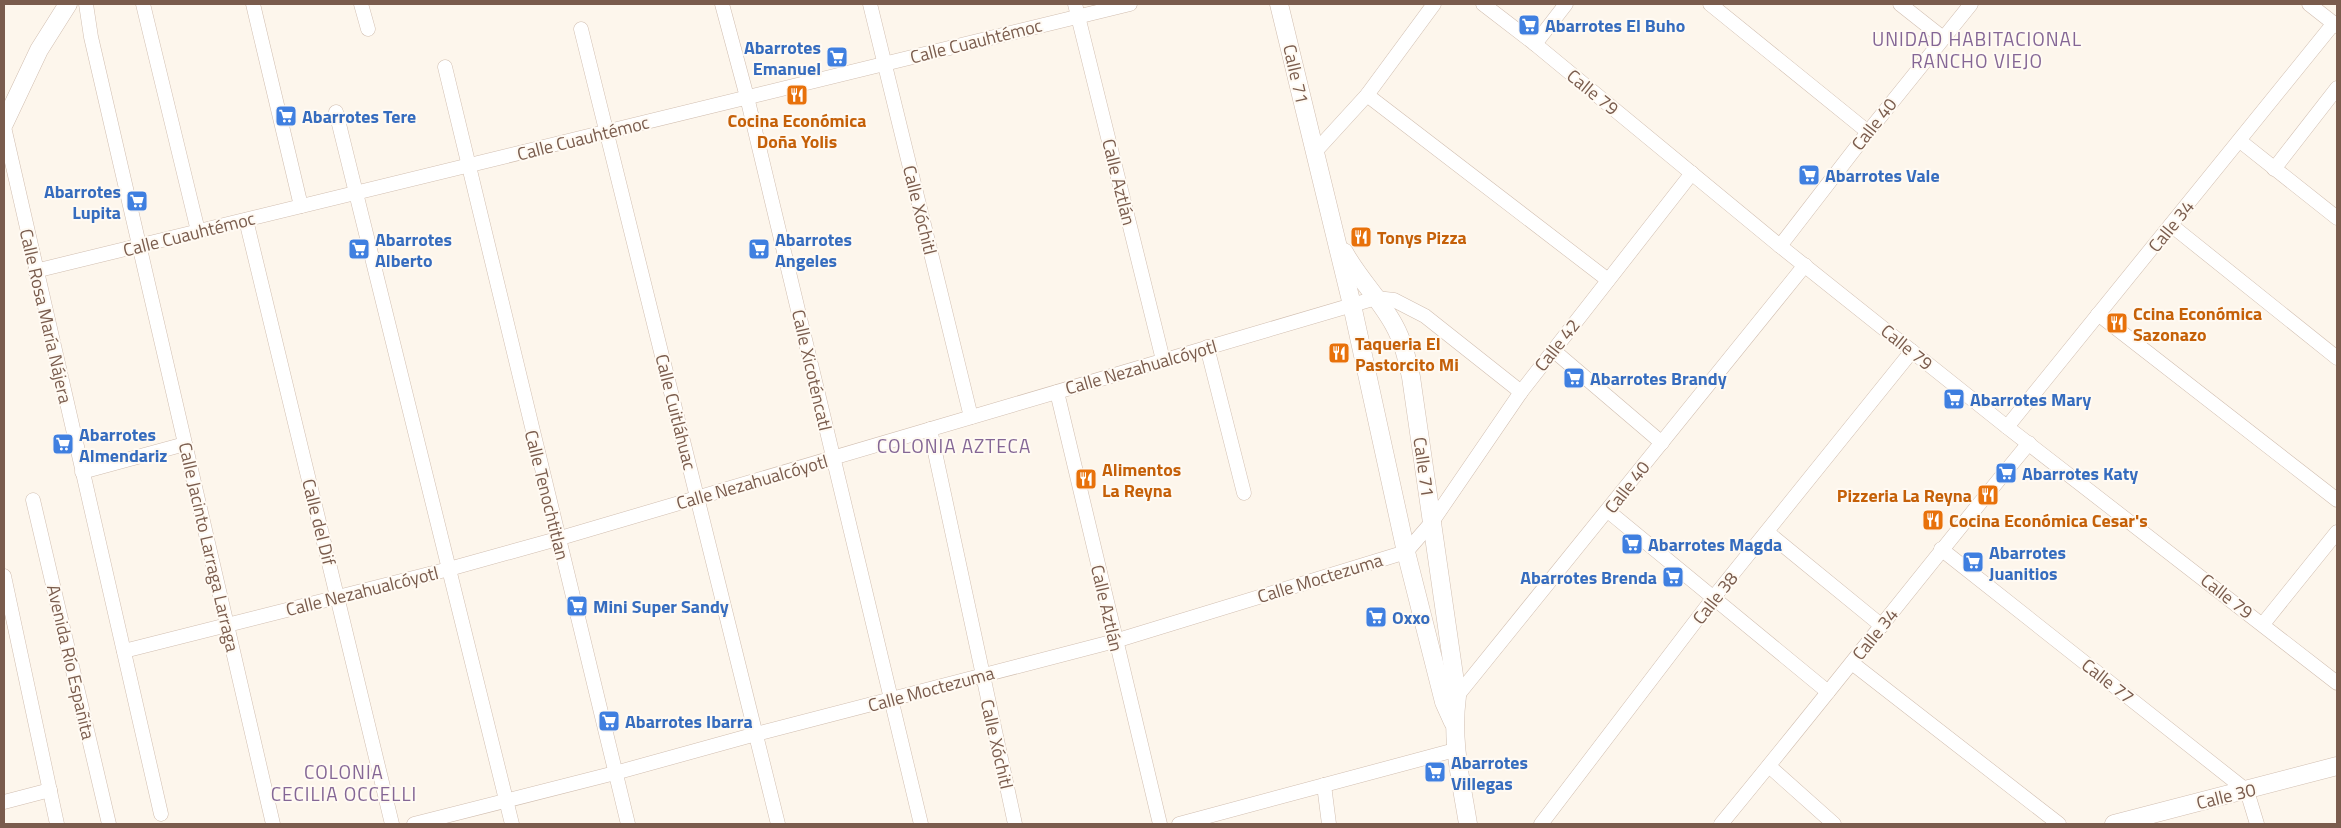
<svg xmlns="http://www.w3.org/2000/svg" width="2341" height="828" viewBox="0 0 2341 828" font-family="'Titillium Web',sans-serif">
  <rect width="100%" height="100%" fill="#fdf6ec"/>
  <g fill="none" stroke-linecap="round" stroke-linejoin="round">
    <g stroke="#d1beb0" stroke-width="15">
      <g id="minor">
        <polyline points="86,4 91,37 273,824"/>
        <polyline points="143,4 198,231"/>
        <polyline points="253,4 301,206"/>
        <polyline points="361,4 368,29"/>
        <polyline points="722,4 747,97 921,824"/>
        <polyline points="870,4 971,417"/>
        <polyline points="1075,4 1163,360"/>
        <polyline points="1483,4 1535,44 1780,246 2007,427 2337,683"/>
        <polyline points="1710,4 1868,132"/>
        <polyline points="1900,4 1943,38"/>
        <polyline points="2309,4 2337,26"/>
        <polyline points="581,29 778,824"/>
        <polyline points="1535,44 1566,4"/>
        <polyline points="445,67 628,824"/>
        <polyline points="1367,95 1608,280"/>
        <polyline points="336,112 512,824"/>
        <polyline points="4,127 161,814"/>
        <polyline points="2240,141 2337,218"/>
        <polyline points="1314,153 1367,95 1434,4"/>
        <polyline points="2274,169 2337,88"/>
        <polyline points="246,220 392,824"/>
        <polyline points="2171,225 2337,358"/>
        <polyline points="1780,246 1868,132 1971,4"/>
        <polyline points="35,271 1130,4"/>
        <polyline points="2098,314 2337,500"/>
        <polyline points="1207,347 1244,493"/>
        <polyline points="1553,350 1662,443"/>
        <polyline points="1057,392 1160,824"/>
        <polyline points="2007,427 2334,23"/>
        <polyline points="930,429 1015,824"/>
        <polyline points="82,472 185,444"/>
        <polyline points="33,500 109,824"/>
        <polyline points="1608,511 1828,692"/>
        <polyline points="1767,532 1882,626"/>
        <polyline points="1941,549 2247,791 2257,824"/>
        <polyline points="4,576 57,824"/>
        <polyline points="2263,624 2337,532"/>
        <polyline points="124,651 449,569 557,539 1376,298 1394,300 1425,316 1521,392"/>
        <polyline points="1852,663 2059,824"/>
        <polyline points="1451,699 1457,696 1805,265"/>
        <polyline points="1769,766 1834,824"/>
        <polyline points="1324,785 1329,824"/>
        <polyline points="4,802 50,790"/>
        <polyline points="414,824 615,773 756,734 1115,641 1406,552 1432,522 1521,392 1692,173"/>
        <polyline points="1179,824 1455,750"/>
        <polyline points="1541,824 1714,597 1912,351"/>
        <path d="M1721,824C1825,698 1925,569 2029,443"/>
      </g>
    </g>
    <g stroke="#d1beb0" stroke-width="19">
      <g id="tertiary">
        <polyline points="1279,4 1352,305 1406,552 1444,702 1453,722"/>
        <polyline points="4,124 39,50 68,4"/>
        <path d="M1344,252C1358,278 1380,299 1394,325C1403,341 1407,359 1411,377L1457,696C1451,742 1461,780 1468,824"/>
        <polyline points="2114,824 2337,766"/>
      </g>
    </g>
    <use href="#minor" stroke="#fff" stroke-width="14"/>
    <use href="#tertiary" stroke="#fff" stroke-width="18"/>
  </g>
  <defs>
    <g id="supermarket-square" transform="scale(1.125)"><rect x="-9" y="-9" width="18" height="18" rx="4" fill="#3f7fe0" stroke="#fffaf3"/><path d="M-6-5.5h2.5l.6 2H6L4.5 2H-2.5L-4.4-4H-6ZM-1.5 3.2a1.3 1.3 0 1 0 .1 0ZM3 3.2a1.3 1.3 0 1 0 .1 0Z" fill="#fff"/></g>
    <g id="restaurant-square" transform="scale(1.125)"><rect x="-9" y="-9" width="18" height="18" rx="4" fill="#e8710a" stroke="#fffaf3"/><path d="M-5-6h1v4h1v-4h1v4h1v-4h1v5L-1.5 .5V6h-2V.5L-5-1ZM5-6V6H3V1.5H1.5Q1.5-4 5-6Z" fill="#fff"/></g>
  </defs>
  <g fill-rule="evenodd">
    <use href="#supermarket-square" x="1529" y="25"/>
    <use href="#supermarket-square" x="837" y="57"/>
    <use href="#restaurant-square" x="797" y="95"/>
    <use href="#supermarket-square" x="286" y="116"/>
    <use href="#supermarket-square" x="1809" y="175"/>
    <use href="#supermarket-square" x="137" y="201"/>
    <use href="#restaurant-square" x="1361" y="237"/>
    <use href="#supermarket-square" x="359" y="249"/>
    <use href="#supermarket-square" x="759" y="249"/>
    <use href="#restaurant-square" x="2117" y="323"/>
    <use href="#restaurant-square" x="1339" y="353"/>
    <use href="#supermarket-square" x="1574" y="378"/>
    <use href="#supermarket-square" x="1954" y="399"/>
    <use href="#supermarket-square" x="63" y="444"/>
    <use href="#supermarket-square" x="2006" y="473"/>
    <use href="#restaurant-square" x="1086" y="479"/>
    <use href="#restaurant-square" x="1988" y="495"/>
    <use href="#restaurant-square" x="1933" y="520"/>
    <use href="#supermarket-square" x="1632" y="544"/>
    <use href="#supermarket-square" x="1973" y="562"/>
    <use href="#supermarket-square" x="1673" y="577"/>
    <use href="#supermarket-square" x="577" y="606"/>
    <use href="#supermarket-square" x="1376" y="617"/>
    <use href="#supermarket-square" x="609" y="721"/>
    <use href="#supermarket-square" x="1435" y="772"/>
  </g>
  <g text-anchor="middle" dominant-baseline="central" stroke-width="4" stroke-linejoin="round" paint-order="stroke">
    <g font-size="18" font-weight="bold" fill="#366cbe" stroke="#fffaf3" text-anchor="start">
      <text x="1545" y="25">Abarrotes El Buho</text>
      <text x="821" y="47" text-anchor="end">Abarrotes<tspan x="821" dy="21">Emanuel</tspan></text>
      <text x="302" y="116">Abarrotes Tere</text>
      <text x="1825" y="175">Abarrotes Vale</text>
      <text x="121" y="191" text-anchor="end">Abarrotes<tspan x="121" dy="21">Lupita</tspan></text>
      <text x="375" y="239">Abarrotes<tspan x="375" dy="21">Alberto</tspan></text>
      <text x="775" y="239">Abarrotes<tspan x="775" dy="21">Angeles</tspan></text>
      <text x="1590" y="378">Abarrotes Brandy</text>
      <text x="1970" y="399">Abarrotes Mary</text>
      <text x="79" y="434">Abarrotes<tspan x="79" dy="21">Almendariz</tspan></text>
      <text x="2022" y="473">Abarrotes Katy</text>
      <text x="1648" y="544">Abarrotes Magda</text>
      <text x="1989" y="552">Abarrotes<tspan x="1989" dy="21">Juanitios</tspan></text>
      <text x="1657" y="577" text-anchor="end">Abarrotes Brenda</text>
      <text x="593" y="606">Mini Super Sandy</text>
      <text x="1392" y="617">Oxxo</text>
      <text x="625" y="721">Abarrotes Ibarra</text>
      <text x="1451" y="762">Abarrotes<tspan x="1451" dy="21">Villegas</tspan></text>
    </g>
    <g font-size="18" fill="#7a5c4d" stroke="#fffaf3">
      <text transform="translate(976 41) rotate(-14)">Calle Cuauhtémoc</text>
      <text transform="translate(1296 74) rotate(77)">Calle 71</text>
      <text transform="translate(1593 92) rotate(39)">Calle 79</text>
      <text transform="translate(1874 124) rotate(-52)">Calle 40</text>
      <text transform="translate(583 138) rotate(-14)">Calle Cuauhtémoc</text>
      <text transform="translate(1119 182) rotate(76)">Calle Aztlán</text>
      <text transform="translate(920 210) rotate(76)">Calle Xóchitl</text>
      <text transform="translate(2171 226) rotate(-51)">Calle 34</text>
      <text transform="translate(189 234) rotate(-14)">Calle Cuauhtémoc</text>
      <text transform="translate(46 316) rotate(77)">Calle Rosa María Nájera</text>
      <text transform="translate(1557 345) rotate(-52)">Calle 42</text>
      <text transform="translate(1907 347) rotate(39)">Calle 79</text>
      <text transform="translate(1141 367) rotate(-16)">Calle Nezahualcóyotl</text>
      <text transform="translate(812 370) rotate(77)">Calle Xicoténcatl</text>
      <text transform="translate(676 412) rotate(76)">Calle Cuitláhuac</text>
      <text transform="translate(1424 467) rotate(82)">Calle 71</text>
      <text transform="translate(752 482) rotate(-16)">Calle Nezahualcóyotl</text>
      <text transform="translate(1627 487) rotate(-52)">Calle 40</text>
      <text transform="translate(547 495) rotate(76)">Calle Tenochtitlan</text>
      <text transform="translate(319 522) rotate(76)">Calle del Dif</text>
      <text transform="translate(209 547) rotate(77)">Calle Jacinto Larraga Larraga</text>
      <text transform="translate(1320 578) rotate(-17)">Calle Moctezuma</text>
      <text transform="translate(362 591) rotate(-14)">Calle Nezahualcóyotl</text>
      <text transform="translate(2227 596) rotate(38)">Calle 79</text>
      <text transform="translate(1715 598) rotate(-52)">Calle 38</text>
      <text transform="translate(1107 608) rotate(77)">Calle Aztlán</text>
      <text transform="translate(1875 634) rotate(-51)">Calle 34</text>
      <text transform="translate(71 662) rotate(77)">Avenida Río Españita</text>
      <text transform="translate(2108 681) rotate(38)">Calle 77</text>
      <text transform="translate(931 689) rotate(-15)">Calle Moctezuma</text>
      <text transform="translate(997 744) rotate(77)">Calle Xóchitl</text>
      <text transform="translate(2226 796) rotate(-14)">Calle 30</text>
    </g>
    <g font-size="18" font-weight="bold" fill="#c56008" stroke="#fffaf3" text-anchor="start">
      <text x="797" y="120" text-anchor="middle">Cocina Económica<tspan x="797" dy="21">Doña Yolis</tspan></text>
      <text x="1377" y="237">Tonys Pizza</text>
      <text x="2133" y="313">Ccina Económica<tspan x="2133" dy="21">Sazonazo</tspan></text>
      <text x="1355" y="343">Taqueria El<tspan x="1355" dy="21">Pastorcito Mi</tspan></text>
      <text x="1102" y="469">Alimentos<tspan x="1102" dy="21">La Reyna</tspan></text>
      <text x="1972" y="495" text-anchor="end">Pizzeria La Reyna</text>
      <text x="1949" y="520">Cocina Económica Cesar's</text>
    </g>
    <g font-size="19" letter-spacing="1" fill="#846695" stroke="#fffaf3">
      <text x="1977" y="38">UNIDAD HABITACIONAL<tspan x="1977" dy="22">RANCHO VIEJO</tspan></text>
      <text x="954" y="445">COLONIA AZTECA</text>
      <text x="344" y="771">COLONIA<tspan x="344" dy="22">CECILIA OCCELLI</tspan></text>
    </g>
  </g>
  <rect width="2341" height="828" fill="none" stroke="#7a5c4d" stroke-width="10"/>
</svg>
